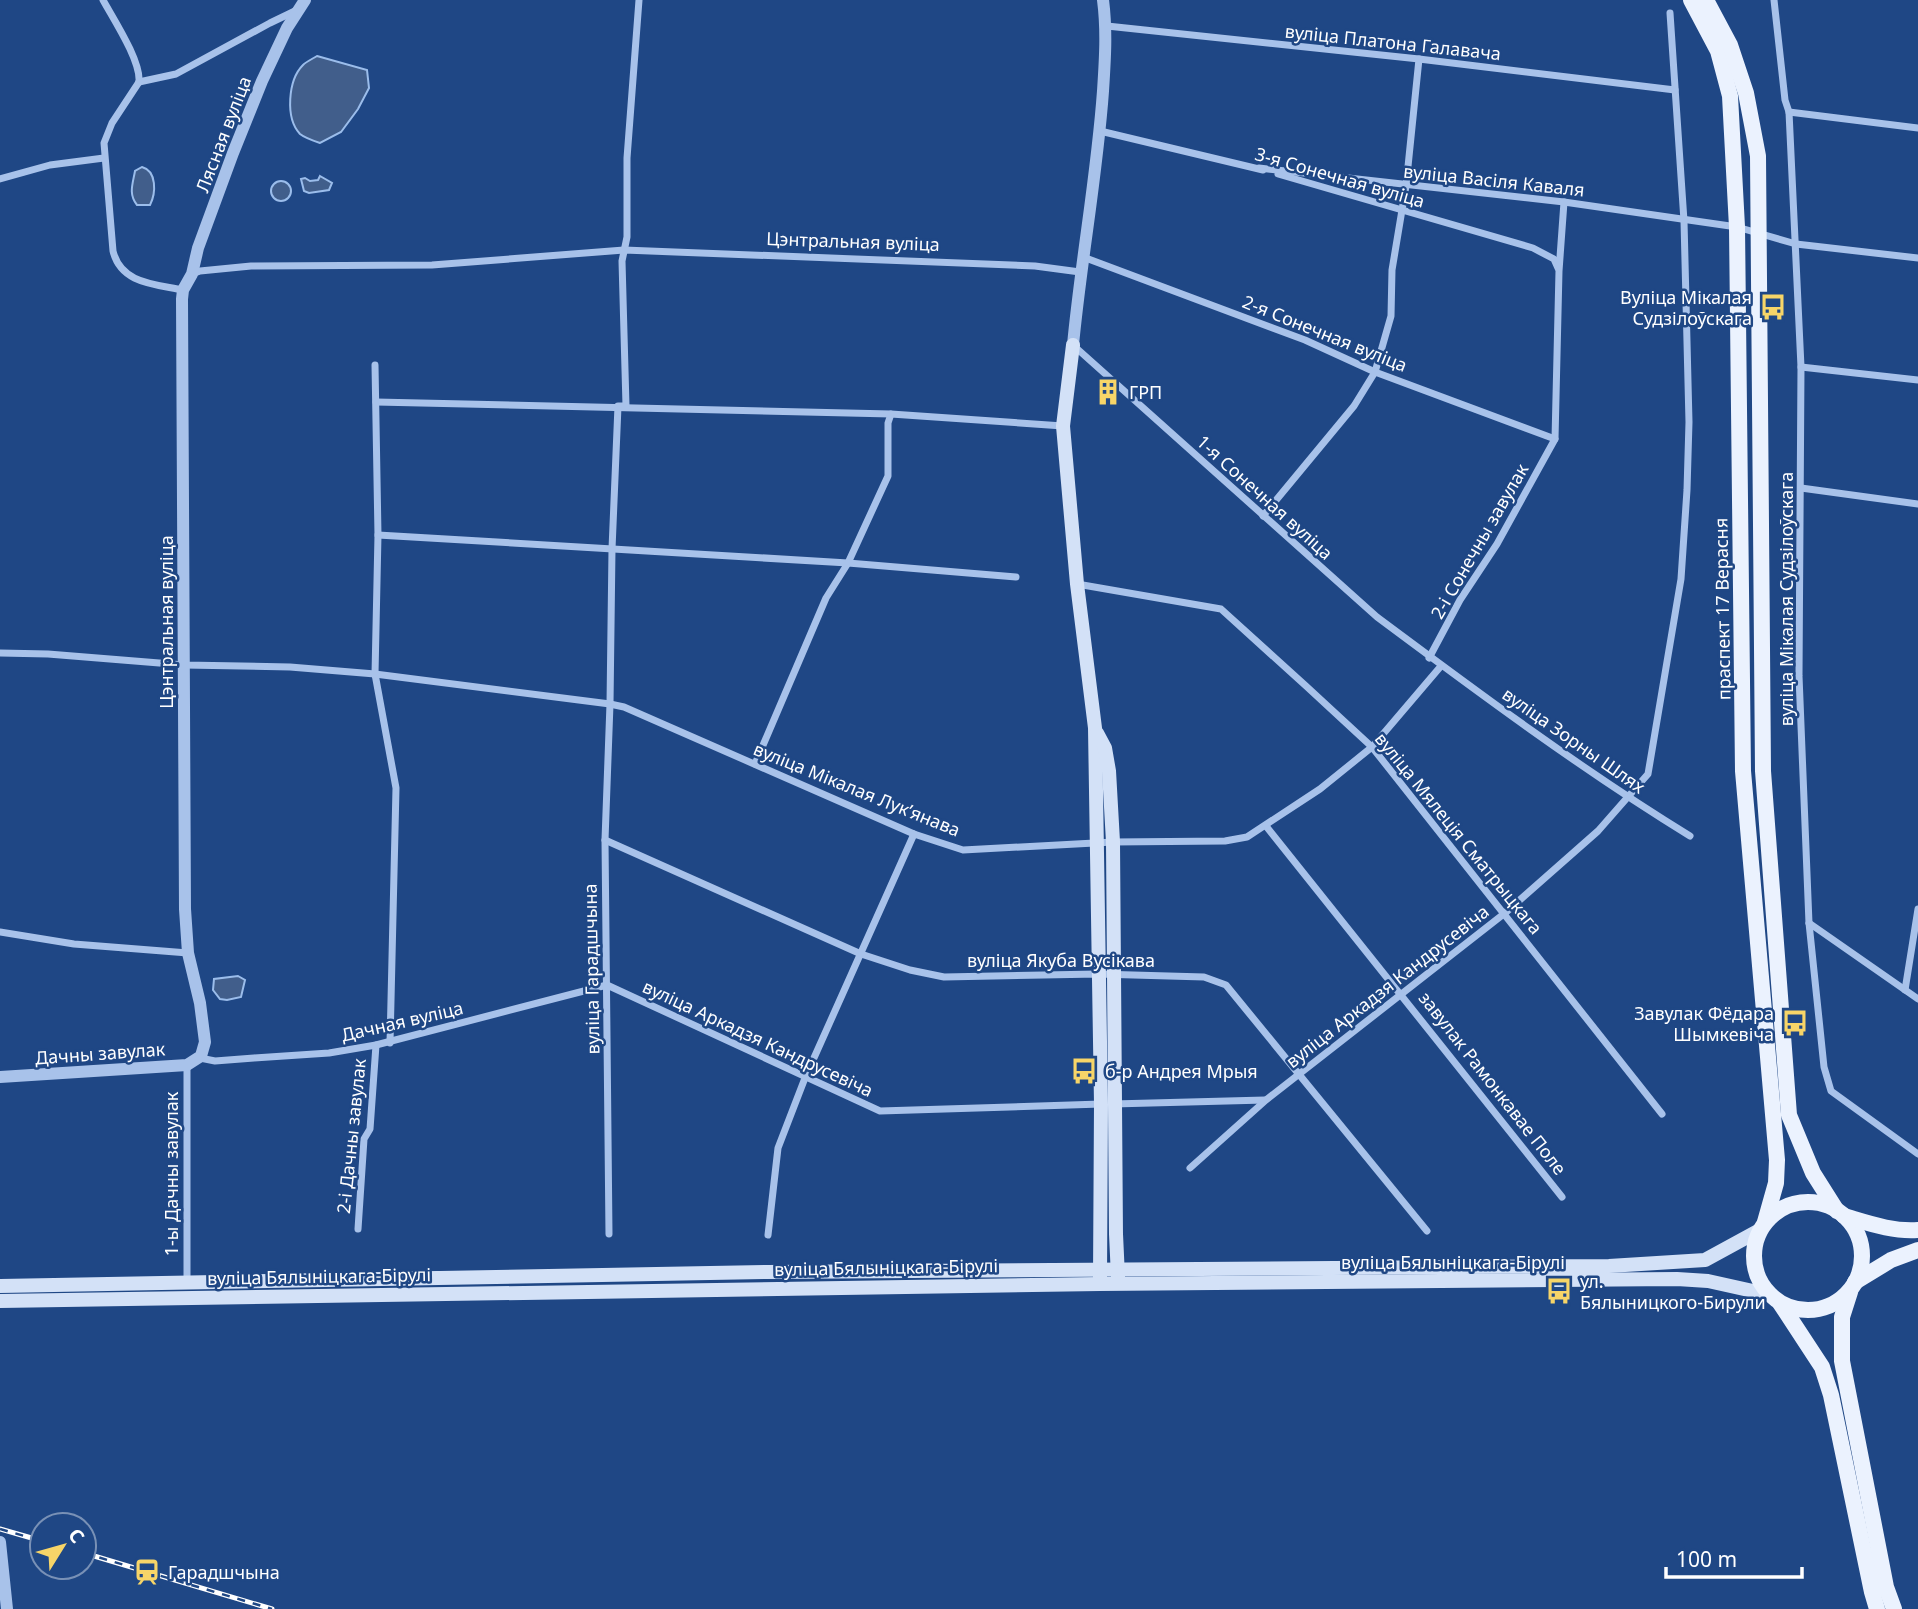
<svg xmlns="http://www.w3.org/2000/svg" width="1918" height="1609" viewBox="0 0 1918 1609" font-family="'Noto Sans',sans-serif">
  <rect width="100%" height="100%" fill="#1f4785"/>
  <g fill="#415e8b" stroke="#9bbdeb" stroke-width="2">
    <path d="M317,56L367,70L369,88L358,109L341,132L320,143C314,141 305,138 300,134C285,118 288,80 303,65C306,62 312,59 317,56Z"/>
    <path d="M142,167C157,171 156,193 150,205H137C128,194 133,183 135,171Z"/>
    <polygon points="320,176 332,183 329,190 309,193 304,191 301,179 305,178 310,181 318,180"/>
    <circle cx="281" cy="191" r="10"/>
    <polygon points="238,976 245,980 241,997 227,1000 220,999 213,990 214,979"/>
  </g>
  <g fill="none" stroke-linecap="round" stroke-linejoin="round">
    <g stroke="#a8c2ea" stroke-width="7">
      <path d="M103,0C114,20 141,61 139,82"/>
      <polyline points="1774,0 1785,100 1789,112 1801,367 1799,676 1809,923 1824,1067 1831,1091 1918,1154"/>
      <polyline points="1107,26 1419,59 1675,90"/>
      <path d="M139,82L112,123L104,143L113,251C121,284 155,284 183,290"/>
      <polyline points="139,82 176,74 270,23 297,10"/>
      <polyline points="1789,112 1918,128"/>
      <polyline points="1100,131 1263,170"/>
      <polyline points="1259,168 1564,202 1737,227 1796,244 1918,258"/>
      <polyline points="1278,174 1533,248 1554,259 1558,268"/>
      <polyline points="0,179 50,165 104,158"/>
      <polyline points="1083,257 1305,340 1375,372 1555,439"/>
      <polyline points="192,274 200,271 251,266 432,265 624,250 1035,266 1080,272"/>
      <path d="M1074,346L1377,617C1479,693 1581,769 1690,836"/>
      <polyline points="375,365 378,535 375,674 396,788 390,1043"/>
      <polyline points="1801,367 1918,380"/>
      <polyline points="376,402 891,414 1063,426"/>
      <polyline points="1801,488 1918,504"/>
      <polyline points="1263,516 1354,406 1375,372 1391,316 1392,270 1406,186 1419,59"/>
      <polyline points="378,535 848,563 1016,577"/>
      <polyline points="1077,584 1221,609 1306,686 1372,747 1662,1114"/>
      <polyline points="0,653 48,654 184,665 290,667 375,674 610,704 624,707 914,834 963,850 1113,842 1225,841 1247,837 1320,789 1372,747 1441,666"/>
      <polyline points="1429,658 1460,600 1497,544 1555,439 1559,271 1564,202"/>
      <polyline points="755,764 826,598 848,563 888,476 888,423 891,414"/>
      <polyline points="1266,826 1562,1197"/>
      <polyline points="605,840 861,954 910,970 944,977 1098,974 1204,977 1226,985 1427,1231"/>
      <polyline points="1809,923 1918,999"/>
      <polyline points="0,932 74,944 188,953"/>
      <polyline points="1905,990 1918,909"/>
      <polyline points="200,1058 215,1061 254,1058 329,1053 376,1045 607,985 880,1111 1101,1104"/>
      <polyline points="1113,1104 1265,1100"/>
      <polyline points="1190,1168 1266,1100 1505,913 1598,831 1648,774 1681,579 1687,490 1689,422 1684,221 1670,13"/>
      <polyline points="358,1229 364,1139 370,1129 376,1045"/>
      <polyline points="609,1234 605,840 610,704 612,549 618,406 626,406 622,261 627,237 627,158 639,0"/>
      <polyline points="768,1235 778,1148 805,1078 914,834"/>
      <polyline points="187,1282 187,1065"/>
    </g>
    <g stroke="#a8c2ea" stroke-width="12">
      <path d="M1073,345C1081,260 1097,176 1103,91C1105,60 1107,31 1103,0"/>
      <polyline points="0,1077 187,1065 201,1056 205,1042 200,1003 188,953 185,909 182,299 183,290 192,274 198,248 233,153 262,81 287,28 305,0"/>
      <polyline points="0,1542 7,1609"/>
    </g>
    <g stroke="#d3e1f7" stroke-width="14">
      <polyline points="1073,345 1063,426 1077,584 1095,728 1101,1104 1100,1279"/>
      <polyline points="1097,733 1105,748 1109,771 1113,842 1116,1234 1118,1277"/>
      <polyline points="0,1286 767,1272 1609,1266 1705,1260 1760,1230"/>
      <polyline points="0,1301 1100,1284 1677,1279 1708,1281 1771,1295"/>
    </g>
    <g stroke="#ebf2fe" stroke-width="16">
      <polyline points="1691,0 1718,51 1730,96 1737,227 1743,771 1777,1160 1776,1183 1765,1222"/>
      <polyline points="1706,0 1730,45 1746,93 1758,156 1763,771 1789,1115 1813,1173 1837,1211"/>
      <circle cx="1808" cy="1256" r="54"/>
      <path d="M1844,1216C1868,1223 1893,1232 1918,1230"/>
      <polyline points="1855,1282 1891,1260 1918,1250"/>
      <polyline points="1850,1292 1842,1317 1842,1361 1886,1587 1894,1609"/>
      <polyline points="1780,1303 1822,1367 1831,1395 1872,1592 1877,1609"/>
    </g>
    <g stroke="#fff" stroke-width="5">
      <g id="rail">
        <polyline points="0,1529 42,1541"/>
        <polyline points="84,1553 272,1609"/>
      </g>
    </g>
    <use href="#rail" stroke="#1f4785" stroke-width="2.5" stroke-dasharray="8" stroke-linecap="butt"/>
  </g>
  <defs>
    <g id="bus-bare" transform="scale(2.1)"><path d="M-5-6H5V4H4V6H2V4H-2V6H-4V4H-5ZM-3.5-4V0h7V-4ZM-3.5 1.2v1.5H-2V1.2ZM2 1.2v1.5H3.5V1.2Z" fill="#f7d568" stroke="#1f4785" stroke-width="2.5" paint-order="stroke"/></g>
    <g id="building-bare" transform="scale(2.1)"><path d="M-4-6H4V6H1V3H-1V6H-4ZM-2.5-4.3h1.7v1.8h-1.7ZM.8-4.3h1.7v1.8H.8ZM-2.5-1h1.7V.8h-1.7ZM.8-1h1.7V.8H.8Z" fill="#f7d568" stroke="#1f4785" stroke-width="2.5" paint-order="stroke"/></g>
    <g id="station-bare" transform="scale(2.1)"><path d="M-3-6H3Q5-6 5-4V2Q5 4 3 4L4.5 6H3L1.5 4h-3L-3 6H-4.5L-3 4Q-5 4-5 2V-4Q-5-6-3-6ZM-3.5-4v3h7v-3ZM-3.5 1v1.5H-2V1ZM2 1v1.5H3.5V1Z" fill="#f7d568" stroke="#1f4785" stroke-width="2.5" paint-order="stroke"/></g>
  </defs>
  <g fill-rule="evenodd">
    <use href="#bus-bare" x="1773" y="307"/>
    <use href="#building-bare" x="1108" y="392"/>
    <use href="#bus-bare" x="1795" y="1023"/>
    <use href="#bus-bare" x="1084" y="1071"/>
    <use href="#bus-bare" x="1559" y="1291"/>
    <use href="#station-bare" x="147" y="1572"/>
  </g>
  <g text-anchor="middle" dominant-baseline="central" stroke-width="5" stroke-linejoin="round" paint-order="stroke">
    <g font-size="18" fill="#fff" stroke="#1f4785">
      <text transform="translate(1393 42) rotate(6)">вуліца Платона Галавача</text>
      <text transform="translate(223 134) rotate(-69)">Лясная вуліца</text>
      <text transform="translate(1340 177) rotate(16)">3-я Сонечная вуліца</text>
      <text transform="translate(1494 180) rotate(6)">вуліца Васіля Каваля</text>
      <text transform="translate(853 241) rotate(2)">Цэнтральная вуліца</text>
      <text transform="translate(1325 333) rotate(22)">2-я Сонечная вуліца</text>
      <text transform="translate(1265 497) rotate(42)">1-я Сонечная вуліца</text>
      <text transform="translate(1479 541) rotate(-60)">2-і Сонечны завулак</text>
      <text transform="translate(1786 599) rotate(-90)">вуліца Мікалая Судзілоўскага</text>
      <text transform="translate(1722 609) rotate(-91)">праспект 17 Верасня</text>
      <text transform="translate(166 622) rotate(-90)">Цэнтральная вуліца</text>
      <text transform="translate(1574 740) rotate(35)">вуліца Зорны Шлях</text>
      <text transform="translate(857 789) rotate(22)">вуліца Мікалая Лукʼянава</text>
      <text transform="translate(1459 833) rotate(51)">вуліца Мялеція Сматрыцкага</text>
      <text x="1061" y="960">вуліца Якуба Вусікава</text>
      <text transform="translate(591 969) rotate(-91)">вуліца Гарадшчына</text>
      <text transform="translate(1387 986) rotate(-38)">вуліца Аркадзя Кандрусевіча</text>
      <text transform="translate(402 1021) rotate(-13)">Дачная вуліца</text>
      <text transform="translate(758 1038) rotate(25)">вуліца Аркадзя Кандрусевіча</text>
      <text transform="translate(100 1053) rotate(-4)">Дачны завулак</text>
      <text transform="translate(1493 1083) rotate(52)">завулак Рамонкавае Поле</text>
      <text transform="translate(351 1136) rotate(-84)">2-і Дачны завулак</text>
      <text transform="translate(171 1174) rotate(-90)">1-ы Дачны завулак</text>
      <text x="1453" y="1262">вуліца Бялыніцкага-Бірулі</text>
      <text transform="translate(886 1267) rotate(-1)">вуліца Бялыніцкага-Бірулі</text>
      <text transform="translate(319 1276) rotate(-1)">вуліца Бялыніцкага-Бірулі</text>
    </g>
    <g font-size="18" fill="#fff" stroke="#1f4785" text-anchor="start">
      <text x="1752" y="297" text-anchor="end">Вуліца Мікалая<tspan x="1752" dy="21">Судзілоўскага</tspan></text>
      <text x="1129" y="392">ГРП</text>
      <text x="1774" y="1013" text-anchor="end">Завулак Фёдара<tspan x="1774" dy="21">Шымкевіча</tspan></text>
      <text x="1105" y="1071">б-р Андрея Мрыя</text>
      <text x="1580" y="1281">ул.<tspan x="1580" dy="21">Бялыницкого-Бирули</tspan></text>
      <text x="168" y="1572">Гарадшчына</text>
    </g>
  </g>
  <g transform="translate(63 1546) rotate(53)"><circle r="33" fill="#1f4785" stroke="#7991b6" stroke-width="2"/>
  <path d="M0-5L12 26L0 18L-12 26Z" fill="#f7d568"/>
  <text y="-10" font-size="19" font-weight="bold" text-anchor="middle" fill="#ffffff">С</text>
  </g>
  <path d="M1666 1567v10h136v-10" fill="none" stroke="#ffffff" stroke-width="3.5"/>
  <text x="1676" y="1567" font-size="21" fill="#ffffff" stroke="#1f4785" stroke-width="5" paint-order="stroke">100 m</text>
</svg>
